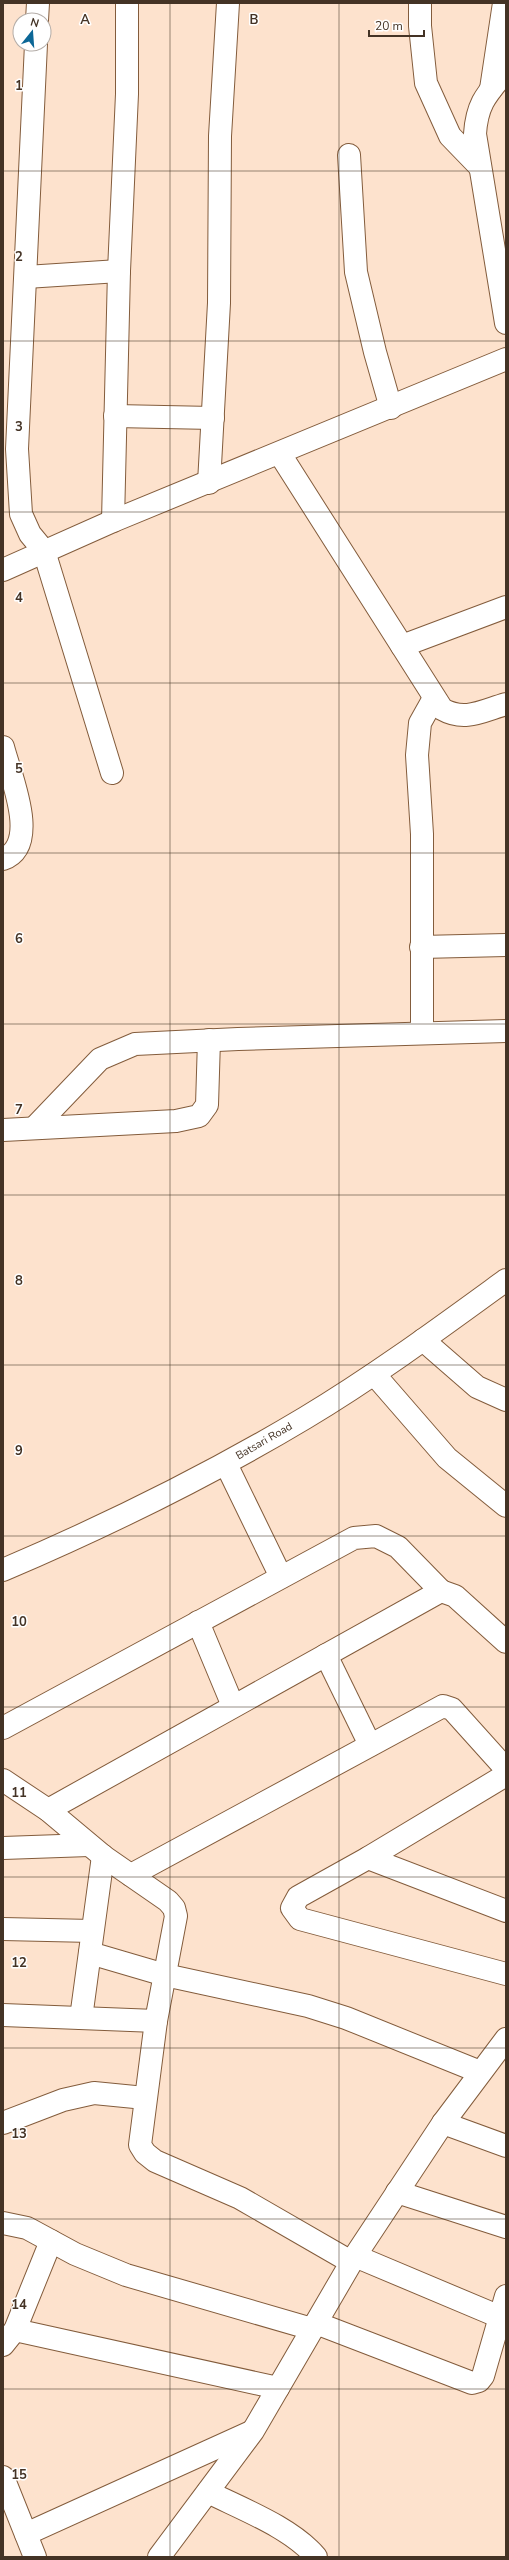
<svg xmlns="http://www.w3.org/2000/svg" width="509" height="2560" viewBox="0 0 509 2560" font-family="'Nunito Sans',sans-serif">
  <rect width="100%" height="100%" fill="#fde2cd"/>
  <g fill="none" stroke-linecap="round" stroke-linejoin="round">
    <g stroke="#835c3c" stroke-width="24">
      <g id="minor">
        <polyline points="420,3 420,26 426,83 450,136 480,167"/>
        <polyline points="37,20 38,3"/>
        <polyline points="36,44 17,449 21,514 30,534 44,551 112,773"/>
        <path d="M506,71C487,94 477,103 475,134L506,323"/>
        <polyline points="491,89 504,3"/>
        <polyline points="349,155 356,272 375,352 391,408"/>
        <polyline points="26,277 119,271"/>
        <polyline points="115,416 213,418"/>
        <path d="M280,454L442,709C465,722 482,711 506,704"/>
        <polyline points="209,483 219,303 220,136 228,3"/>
        <polyline points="113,521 119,271 127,94 127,3"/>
        <polyline points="3,570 113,521 506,359"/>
        <polyline points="402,646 506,607"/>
        <path d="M3,747C10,775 41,845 3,859"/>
        <polyline points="421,947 506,945"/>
        <polyline points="422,1032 422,834 417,755 420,723 434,698"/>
        <polyline points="34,1128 100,1059 135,1044 238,1039 506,1031"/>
        <polyline points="3,1130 176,1121 199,1116 207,1105 209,1040"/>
        <polyline points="423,1340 477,1387 506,1400"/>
        <polyline points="374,1374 447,1458 506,1506"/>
        <polyline points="226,1464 281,1577"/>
        <polyline points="198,1622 233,1706"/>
        <polyline points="326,1655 370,1745"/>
        <polyline points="3,1728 354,1538 376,1536 398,1547 441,1591"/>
        <polyline points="506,1775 368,1858 298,1897 292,1908 300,1919 506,1974"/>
        <polyline points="3,1780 48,1810 103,1856 168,1901 174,1908 176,1916 156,2021 140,2145 145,2153 155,2161 240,2198 351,2262"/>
        <polyline points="48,1810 441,1591 455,1596 506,1642"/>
        <polyline points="3,1848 89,1845"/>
        <polyline points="368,1858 506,1911"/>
        <polyline points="131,1875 443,1706 452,1709 506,1769"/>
        <polyline points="3,1929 92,1931"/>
        <polyline points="90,1953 165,1975 308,2006 346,2018 480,2072"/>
        <polyline points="3,2015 156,2021"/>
        <polyline points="81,2018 103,1856"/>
        <polyline points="3,2123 63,2100 94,2093 145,2098"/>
        <polyline points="443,2123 506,2146"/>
        <polyline points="397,2192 506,2227"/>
        <polyline points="3,2223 27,2228 75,2254 126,2275 312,2329"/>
        <polyline points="355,2256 500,2317"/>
        <polyline points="316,2323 472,2383 479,2381 483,2376 506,2296"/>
        <polyline points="15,2330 278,2388"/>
        <polyline points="3,2345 15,2330 51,2241"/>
        <polyline points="3,2477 35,2557"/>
        <path d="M208,2492C242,2509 292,2528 316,2557"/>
        <polyline points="26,2534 251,2432"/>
        <polyline points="159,2557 253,2431 355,2256 443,2123 506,2039"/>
      </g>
    </g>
    <g stroke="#835c3c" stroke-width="24">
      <path id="primary" d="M3,1570C106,1526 208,1476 305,1418C375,1376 440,1328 506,1280"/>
    </g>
    <use href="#minor" stroke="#fff" stroke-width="22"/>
    <use href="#primary" stroke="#fff" stroke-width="22"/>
  </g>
  <path fill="none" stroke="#443325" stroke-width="1" stroke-opacity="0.55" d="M170,3V2557M339,3V2557M3,171H506M3,341H506M3,512H506M3,683H506M3,853H506M3,1024H506M3,1195H506M3,1365H506M3,1536H506M3,1707H506M3,1877H506M3,2048H506M3,2219H506M3,2389H506"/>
  <g text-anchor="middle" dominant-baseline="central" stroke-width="3" stroke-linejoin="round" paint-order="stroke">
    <g font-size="11" fill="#443325" stroke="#fff">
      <text transform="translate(264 1441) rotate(-30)">Batsari Road</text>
    </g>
  </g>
  <g font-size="13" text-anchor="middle" font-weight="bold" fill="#443325" stroke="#fff" stroke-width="3" stroke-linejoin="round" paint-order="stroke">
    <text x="85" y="24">A</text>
    <text x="254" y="24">B</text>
    <text x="19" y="90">1</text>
    <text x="19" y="261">2</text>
    <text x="19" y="431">3</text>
    <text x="19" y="602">4</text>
    <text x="19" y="773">5</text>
    <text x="19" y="943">6</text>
    <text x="19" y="1114">7</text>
    <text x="19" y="1285">8</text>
    <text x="19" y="1455">9</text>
    <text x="19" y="1626">10</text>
    <text x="19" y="1797">11</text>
    <text x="19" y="1967">12</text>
    <text x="19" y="2138">13</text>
    <text x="19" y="2309">14</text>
    <text x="19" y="2479">15</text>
  </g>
  <rect width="509" height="2560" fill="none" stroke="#443325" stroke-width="8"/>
  <g transform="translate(32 32) rotate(17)"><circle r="19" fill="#ffffff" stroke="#b4ada8"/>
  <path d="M0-3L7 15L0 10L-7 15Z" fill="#0c6797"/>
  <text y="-6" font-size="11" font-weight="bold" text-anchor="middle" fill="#443325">N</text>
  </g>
  <path d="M369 30v6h55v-6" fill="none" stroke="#443325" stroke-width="2"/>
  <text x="375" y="30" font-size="12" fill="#443325" stroke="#ffffff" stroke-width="3" paint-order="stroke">20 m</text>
</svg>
